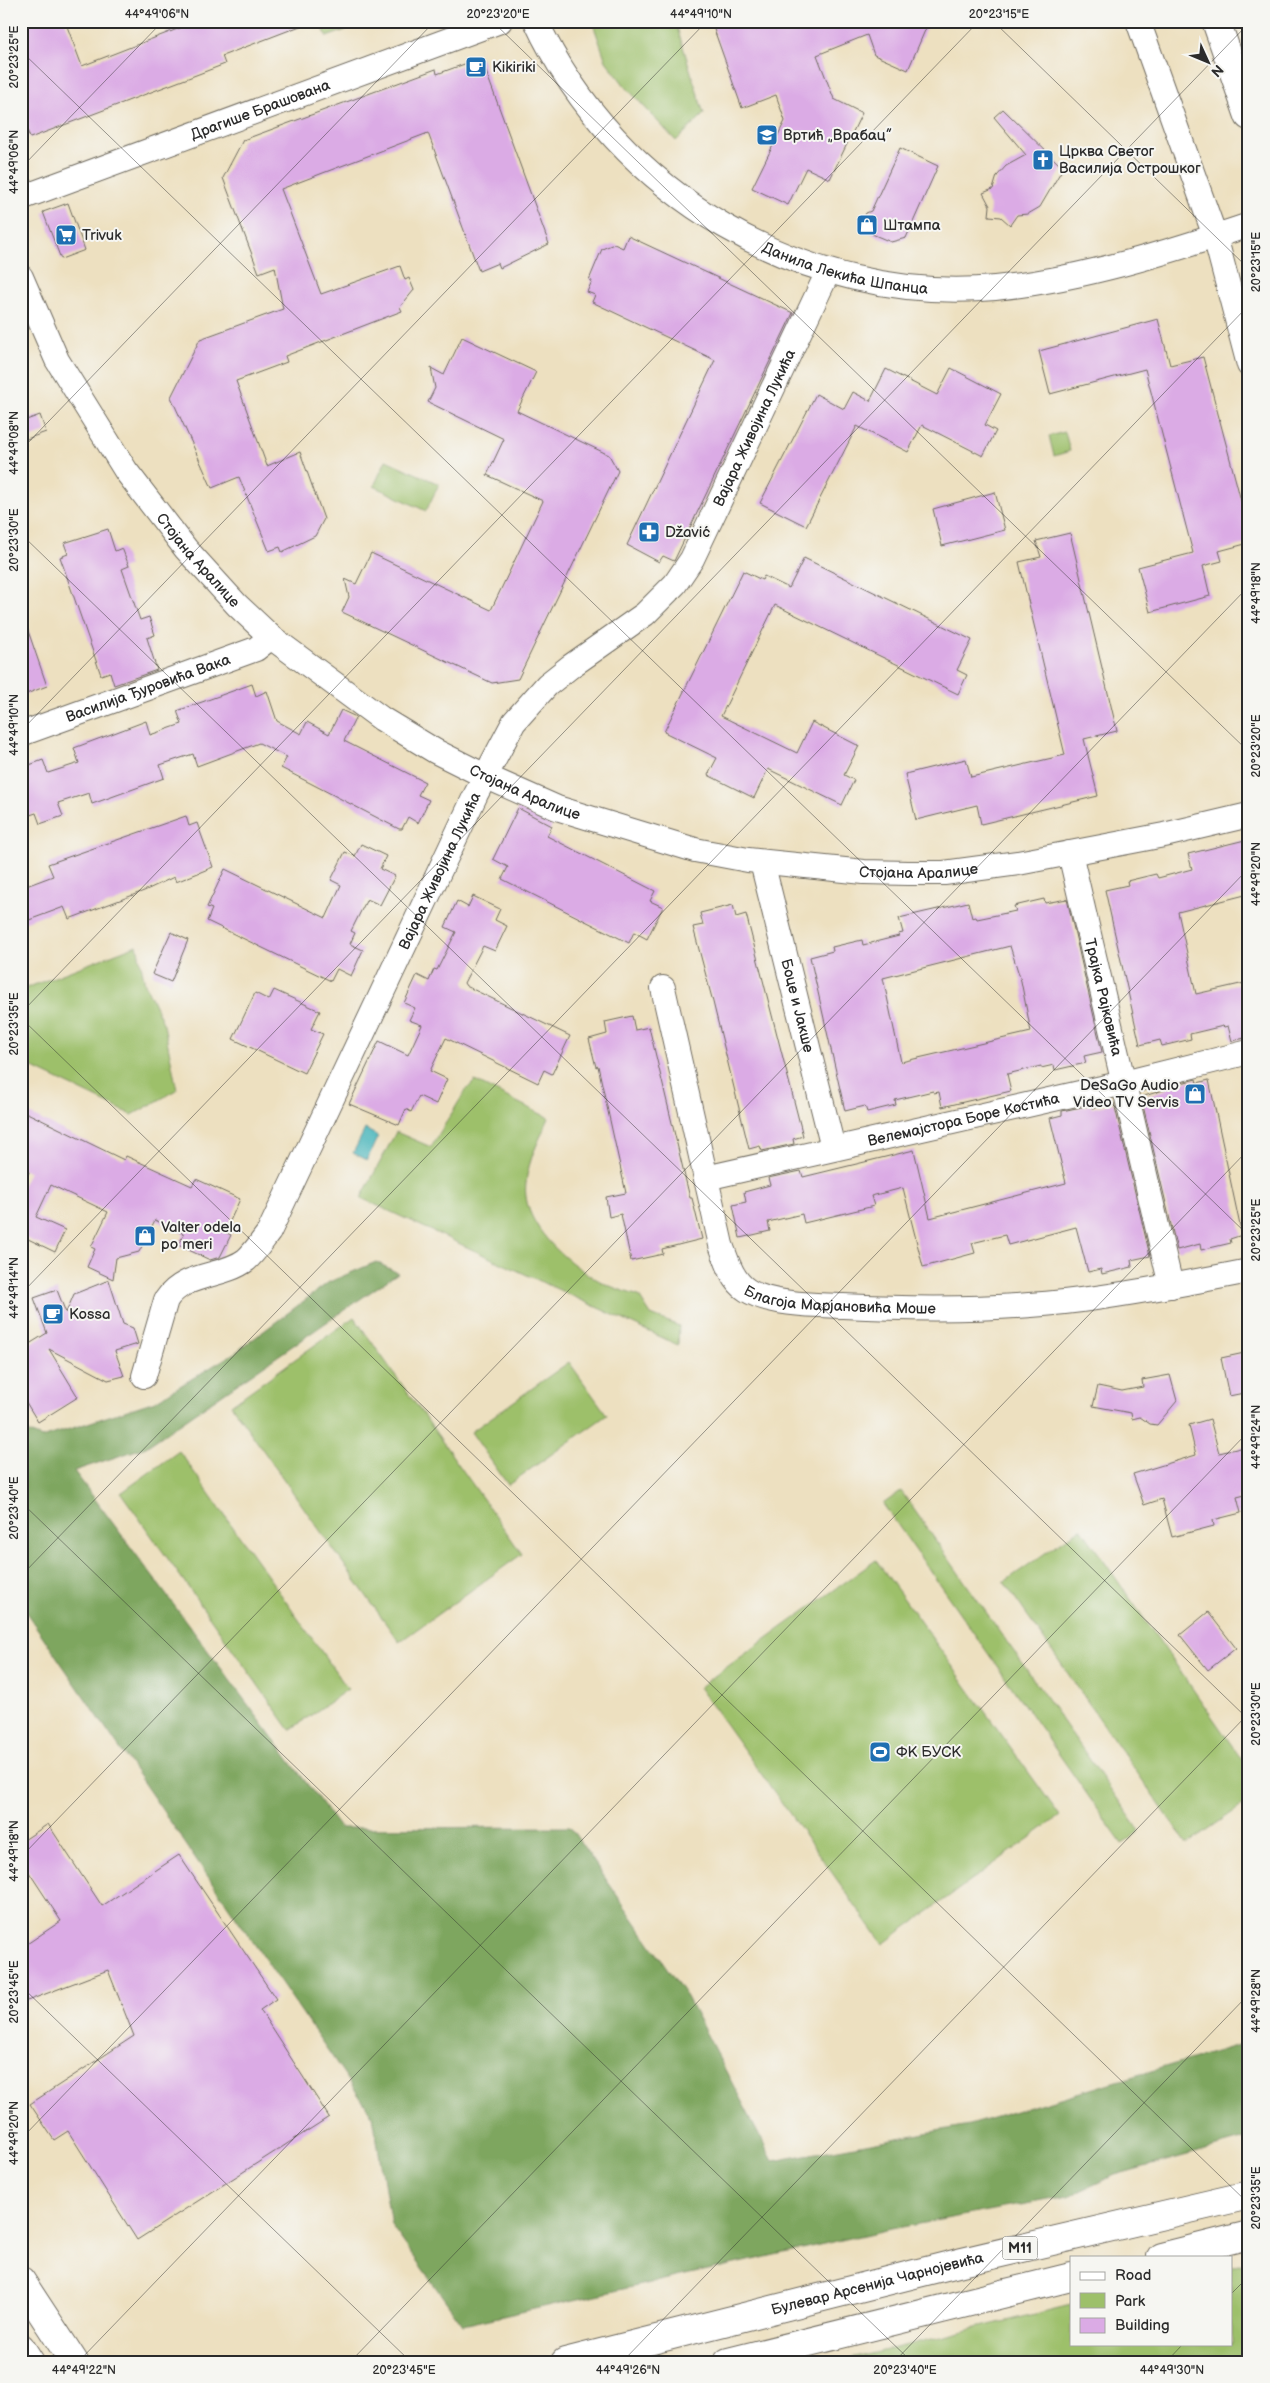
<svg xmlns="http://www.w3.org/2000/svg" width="1270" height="2383" viewBox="0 0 1270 2383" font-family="'Balsamiq Sans',sans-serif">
  <rect width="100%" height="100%" fill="#f6f6f2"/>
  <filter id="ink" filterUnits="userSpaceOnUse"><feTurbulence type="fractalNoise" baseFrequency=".02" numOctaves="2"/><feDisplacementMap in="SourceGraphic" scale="10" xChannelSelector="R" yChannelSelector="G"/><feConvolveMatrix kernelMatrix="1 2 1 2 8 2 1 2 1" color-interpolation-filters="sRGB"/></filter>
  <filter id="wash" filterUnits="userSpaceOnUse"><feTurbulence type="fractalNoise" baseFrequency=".0096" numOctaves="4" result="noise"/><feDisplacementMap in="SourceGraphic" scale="20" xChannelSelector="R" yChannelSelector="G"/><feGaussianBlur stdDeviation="1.12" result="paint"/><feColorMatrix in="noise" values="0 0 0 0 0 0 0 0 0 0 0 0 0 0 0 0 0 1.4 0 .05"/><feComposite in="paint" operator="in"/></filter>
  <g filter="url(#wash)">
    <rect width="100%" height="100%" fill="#ede0c0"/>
    <g fill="#9dc06a" stroke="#64764a">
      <polygon points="320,21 369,21 327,37"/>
      <polygon points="592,21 675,21 704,114 676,141 625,86 606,61"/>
      <polygon points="1065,432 1070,451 1054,456 1049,436"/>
      <polygon points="386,460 439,484 426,511 374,486"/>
      <polygon points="137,945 145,984 164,1025 177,1090 132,1115 21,1062 21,990"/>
      <path d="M475,1081L549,1118C540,1138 528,1160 526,1183C520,1227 574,1270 610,1286C619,1290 630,1293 639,1296L651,1315L679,1326L678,1345L361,1198L396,1132L431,1147L466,1090Z"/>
      <polygon points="354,1317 522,1554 399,1642 231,1405"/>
      <polygon points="569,1362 607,1415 508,1485 471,1432"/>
      <polygon points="179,1451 348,1689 290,1730 121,1493"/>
      <polygon points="901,1491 1140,1831 1122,1844 883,1504"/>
      <polygon points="1081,1528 1249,1770 1249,1801 1187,1844 1004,1582"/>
      <polygon points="876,1560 1060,1816 883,1944 699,1687"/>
      <polygon points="1249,2262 1249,2362 838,2362 1071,2305 1071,2344 1231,2344 1231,2266"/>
    </g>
    <polygon fill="#7ea65e" stroke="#546844" points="376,1262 398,1273 146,1447 74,1471 340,1828 570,1827 687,1997 773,2161 969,2125 1249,2042 1249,2138 1115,2175 1069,2196 886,2230 463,2325 391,2225 373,2116 21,1605 21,1430 42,1438 155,1401 236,1352 329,1282"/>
    <polygon fill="#44b4ba" stroke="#387072" points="365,1129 378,1136 367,1160 353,1153"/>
    <g id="blocks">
      <g fill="#dbabe5" fill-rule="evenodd">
        <polygon points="21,21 65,21 82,66 198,21 308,23 222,56 225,64 30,138 21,114"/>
        <polygon points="711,21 929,21 908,70 874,55 867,35 817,55 834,99 862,113 830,179 806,168 788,205 752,188 785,121 776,95 742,108"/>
        <polygon points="481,58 549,244 500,268 498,263 479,271 428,133 281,189 321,294 400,266 405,280 409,278 414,290 400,307 402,311 285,356 287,362 236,381 267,466 300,452 324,519 315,536 282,552 280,547 269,551 239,477 212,488 171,397 200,339 283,309 275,267 259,273 223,178 243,140 436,69 437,74"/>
        <polygon points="1003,109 1063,168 1040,207 1028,214 1017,215 1010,225 1001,217 989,216 990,206 983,193 993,189 997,176 1006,166 1026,155 994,117"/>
        <polygon points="900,148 938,166 906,238 891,242 872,234 863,220 866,213 871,211"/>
        <polygon points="68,203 85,250 61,259 43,212"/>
        <polygon points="628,236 793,313 674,561 663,556 659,562 627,545 715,360 592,302 595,295 587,292 592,281 589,280 602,249 614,244 623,248"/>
        <polygon points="1158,319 1170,365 1203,357 1249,531 1249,543 1219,551 1222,561 1203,566 1210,596 1150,612 1138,567 1193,553 1145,369 1050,394 1039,351"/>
        <polygon points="462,337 536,372 517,411 609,455 618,471 518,679 492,683 342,612 349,597 345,579 356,584 371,553 491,610 543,501 487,475 504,439 428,402 435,388 431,368 444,375"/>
        <polygon points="951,368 1001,394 985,425 996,431 983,456 922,425 908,452 857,426 806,526 760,503 816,394 844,409 853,392 870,401 886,369 937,395"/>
        <polygon points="40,415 46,432 21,441 21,422"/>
        <polygon points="995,492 1005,530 942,546 933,509"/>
        <polygon points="108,529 115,551 122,548 129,566 122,569 140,620 149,617 155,635 147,638 157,670 114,685 110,672 101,675 60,557 68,554 64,543"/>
        <polygon points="1070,533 1117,731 1084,739 1098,796 981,824 977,805 916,820 905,774 966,759 971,777 1065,755 1019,562 1041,557 1036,541"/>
        <polygon points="804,558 972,640 957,670 967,675 958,694 775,605 721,716 797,753 812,722 859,746 844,775 854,780 842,805 768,769 754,798 708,775 717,758 664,732 743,571 762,580 764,576 789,588"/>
        <polygon points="24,619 47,686 21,696 21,620"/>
        <polygon points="252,684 256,696 267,691 277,721 301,734 307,722 329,734 341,710 356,717 344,741 425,782 418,795 429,800 418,823 408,817 402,829 399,829 281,768 287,757 259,743 197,766 193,754 160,765 164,778 92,804 89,793 58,803 63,816 40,824 36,813 24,817 21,808 21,768 43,760 48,773 79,763 74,748 146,721 150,735 182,724 177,711"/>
        <polygon points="518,808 552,826 547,836 655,891 650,901 663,907 647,939 634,932 629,943 502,879 508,867 493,859"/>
        <polygon points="186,816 189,826 197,823 213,867 176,882 174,877 144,891 69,919 64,907 21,923 21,888 53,876 48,864"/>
        <polygon points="1249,839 1249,894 1178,912 1196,994 1249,982 1249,1037 1232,1041 1228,1026 1224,1027 1223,1026 1190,1034 1191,1039 1179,1042 1162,1046 1160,1040 1140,1045 1105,890 1128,885 1127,881 1156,874 1158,878 1192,869 1188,854"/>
        <polygon points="361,844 386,856 380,869 395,876 380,905 367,899 351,931 355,933 350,944 363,950 351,976 337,969 331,981 207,921 212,909 207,907 225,869 326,918 341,885 331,880 345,852 355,856"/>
        <polygon points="473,896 500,909 495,920 507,926 495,951 483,946 464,983 466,986 570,1036 552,1074 544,1070 538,1083 446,1038 430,1071 447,1079 436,1104 419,1096 411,1112 406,1109 399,1125 349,1104 379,1041 408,1055 422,1025 409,1020 415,1008 404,1003 417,975 429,981 434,969 437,970 456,932 445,927 457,901 468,907"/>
        <path d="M1044,899L1045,903L1067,899L1102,1052L1084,1056L1086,1063L1055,1070L1054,1065L1041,1068V1066L1007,1074L1011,1091L942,1107L939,1092L934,1093L933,1091L895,1100L896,1105L867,1112L865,1106L845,1111L810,957L833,951L832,947L862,940L863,945L899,936L898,934L903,933L899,918L968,902L972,918L976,917L977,919L1016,911L1014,906ZM1010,946L1021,981L1031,1032L901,1062L883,978Z"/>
        <polygon points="733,905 736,917 746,914 803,1136 793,1139 794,1144 762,1151 760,1146 749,1149 713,1002 693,927 703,925 700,913"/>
        <polygon points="171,932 188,940 171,982 152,974"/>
        <polygon points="274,990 320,1011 311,1029 323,1034 304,1073 233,1039 255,993 269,1000"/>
        <polygon points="632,1016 635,1030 649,1027 690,1198 692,1198 702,1239 662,1249 663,1254 631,1261 621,1214 609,1217 606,1197 626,1193 598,1066 596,1067 589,1039 607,1034 605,1022"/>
        <polygon points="1196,1079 1197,1083 1209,1080 1242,1235 1230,1239 1231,1243 1201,1250 1200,1244 1177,1250 1141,1097 1167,1089 1167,1087"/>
        <polygon points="1114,1103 1150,1256 1131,1260 1132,1267 1102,1274 1101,1269 1088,1272 1076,1227 1008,1245 1005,1235 972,1243 975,1253 923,1267 903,1188 871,1196 874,1206 804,1223 802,1214 768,1222 770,1231 740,1238 733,1205 746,1202 744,1192 770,1185 768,1178 801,1171 803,1177 914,1150 930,1218 1066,1183 1050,1118 1062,1115 1062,1111 1091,1105 1092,1108"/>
        <polygon points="21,1110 124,1160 126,1156 192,1186 196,1179 240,1199 225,1232 231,1235 220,1257 210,1260 178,1245 184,1234 155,1220 139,1252 116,1258 113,1279 87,1267 95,1249 91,1247 108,1212 51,1185 36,1217 65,1230 55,1252 26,1238 21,1250 21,1188 29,1172 21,1169"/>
        <polygon points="109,1280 123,1324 133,1328 138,1344 115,1351 124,1376 108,1380 49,1349 78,1397 38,1422 21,1394 21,1349 47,1333 34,1298 57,1290 66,1313 74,1294"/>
        <polygon points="1249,1352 1249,1392 1229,1396 1221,1358"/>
        <polygon points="1170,1375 1177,1401 1157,1425 1150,1424 1140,1417 1132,1419 1131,1413 1093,1406 1098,1386 1122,1391 1143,1387 1142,1380"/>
        <polygon points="1210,1419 1219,1453 1249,1446 1249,1494 1237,1497 1241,1513 1213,1520 1214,1526 1172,1537 1162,1499 1144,1505 1133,1474 1196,1455 1189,1425"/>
        <polygon points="1208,1612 1236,1648 1208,1670 1180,1635"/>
        <polygon points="48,1824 102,1906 179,1855 276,1999 260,2010 329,2117 137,2240 68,2131 54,2140 30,2104 134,2036 108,1970 27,2001 21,1992 21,1948 61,1921 21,1860 21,1842"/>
      </g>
    </g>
  </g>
  <g filter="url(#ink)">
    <use href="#blocks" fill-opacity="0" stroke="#6f6a5f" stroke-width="1"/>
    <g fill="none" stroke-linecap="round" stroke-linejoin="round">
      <g stroke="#6f6a5f" stroke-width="26">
        <g id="street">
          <path id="s1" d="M536,21C616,194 805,305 995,288C1079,280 1169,252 1249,225"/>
          <polyline points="1138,21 1215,236 1249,365"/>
          <path id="s2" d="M21,198L500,21"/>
          <path id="s3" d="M21,277L57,360L126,471L186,549L237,605L271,637L382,719L435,751L485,776L557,808L695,850L748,860L864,872L908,873H944L1018,863L1164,835L1249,815"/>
          <path id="s4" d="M21,734L256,649L271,637"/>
          <path id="s5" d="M1070,853L1171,1286"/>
          <path id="s6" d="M762,862L833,1148"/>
          <path id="s7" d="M663,988L721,1245C727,1261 732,1280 747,1290C770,1305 815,1305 843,1306C922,1310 1003,1310 1081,1300C1137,1293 1193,1282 1249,1271"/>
          <path id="s8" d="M706,1178L1124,1083L1249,1052"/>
          <path id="s9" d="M144,1376L166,1300C184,1272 222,1278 246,1260C255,1252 262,1241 269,1232L476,794L514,722L547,685L571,666L645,614L675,584L692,559L828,272"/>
        </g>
      </g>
      <g stroke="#6f6a5f" stroke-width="30">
        <g id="secondary">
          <polyline points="1216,21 1249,116"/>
          <polyline points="21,2281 74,2362"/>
          <polyline points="21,2348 30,2362"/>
        </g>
      </g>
      <g stroke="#6f6a5f" stroke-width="30">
        <g id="highway">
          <polyline points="1161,2257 1249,2235"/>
          <path id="s10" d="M565,2362L962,2262L1249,2195"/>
          <polyline points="728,2362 1071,2277"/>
        </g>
      </g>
      <use href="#street" stroke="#fff" stroke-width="24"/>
      <use href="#secondary" stroke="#fff" stroke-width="28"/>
      <use href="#highway" stroke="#fff" stroke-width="28"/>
    </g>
  </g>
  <path fill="none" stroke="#2b2b2b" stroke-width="1" stroke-opacity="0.45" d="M492,21L1249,752M993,21L1249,269M21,51L1249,1236M21,168L163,21M21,450L435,21M21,534L1249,1720M21,731L707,21M21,1013L979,21M21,1018L1249,2204M21,1294L1249,23M21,1502L912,2362M21,1576L1249,305M21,1857L1249,586M21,1986L411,2362M21,2139L1249,868M1231,2294L1249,2276M78,2362L1249,1149M350,2362L1249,1431M622,2362L1249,1713M894,2362L1249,1994M1166,2362L1183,2344"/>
  <defs>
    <g id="cafe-square" transform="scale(1.125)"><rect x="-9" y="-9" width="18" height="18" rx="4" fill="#1f6fb2" stroke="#f6f6f2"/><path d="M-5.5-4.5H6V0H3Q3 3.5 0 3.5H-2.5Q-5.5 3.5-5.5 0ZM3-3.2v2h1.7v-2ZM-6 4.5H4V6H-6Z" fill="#fff"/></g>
    <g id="school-square" transform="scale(1.125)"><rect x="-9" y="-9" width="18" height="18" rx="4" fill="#1f6fb2" stroke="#f6f6f2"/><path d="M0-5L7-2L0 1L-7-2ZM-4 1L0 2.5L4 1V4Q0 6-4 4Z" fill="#fff"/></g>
    <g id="church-square" transform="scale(1.125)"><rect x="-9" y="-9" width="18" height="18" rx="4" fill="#1f6fb2" stroke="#f6f6f2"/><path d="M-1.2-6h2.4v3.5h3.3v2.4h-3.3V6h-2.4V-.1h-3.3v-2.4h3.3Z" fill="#fff"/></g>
    <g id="shop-square" transform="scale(1.125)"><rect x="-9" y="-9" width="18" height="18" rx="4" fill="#1f6fb2" stroke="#f6f6f2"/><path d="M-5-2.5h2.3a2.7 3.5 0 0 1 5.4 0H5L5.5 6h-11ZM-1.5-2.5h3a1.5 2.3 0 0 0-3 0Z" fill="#fff"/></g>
    <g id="supermarket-square" transform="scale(1.125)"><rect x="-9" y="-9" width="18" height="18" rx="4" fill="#1f6fb2" stroke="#f6f6f2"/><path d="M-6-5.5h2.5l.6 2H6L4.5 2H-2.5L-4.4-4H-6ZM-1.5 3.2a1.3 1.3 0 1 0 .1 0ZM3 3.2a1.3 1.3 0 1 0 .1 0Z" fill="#fff"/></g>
    <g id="pharmacy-square" transform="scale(1.125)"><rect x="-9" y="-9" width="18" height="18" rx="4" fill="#1f6fb2" stroke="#f6f6f2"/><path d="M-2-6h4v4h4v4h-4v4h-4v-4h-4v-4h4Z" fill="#fff"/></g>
    <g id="stadium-square" transform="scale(1.125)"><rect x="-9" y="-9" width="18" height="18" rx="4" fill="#1f6fb2" stroke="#f6f6f2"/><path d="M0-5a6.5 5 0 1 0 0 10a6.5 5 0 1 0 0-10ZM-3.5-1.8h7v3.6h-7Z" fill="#fff"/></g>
  </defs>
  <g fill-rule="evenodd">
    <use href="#cafe-square" x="476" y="67"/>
    <use href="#school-square" x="767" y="135"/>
    <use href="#church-square" x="1043" y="160"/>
    <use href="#shop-square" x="867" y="225"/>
    <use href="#supermarket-square" x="66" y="235"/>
    <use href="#pharmacy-square" x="649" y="532"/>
    <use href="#shop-square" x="1195" y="1094"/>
    <use href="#shop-square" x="145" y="1236"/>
    <use href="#cafe-square" x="53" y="1314"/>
    <use href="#stadium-square" x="880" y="1752"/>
  </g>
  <g text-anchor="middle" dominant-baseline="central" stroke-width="4" stroke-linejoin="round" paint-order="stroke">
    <rect fill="#f6f6f2" stroke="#686867" stroke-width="1" x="1002.5" y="2236.5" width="35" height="23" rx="4"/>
    <g font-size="14" font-weight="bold" fill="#2b2b2b">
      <text x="1020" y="2248">M11</text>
    </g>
    <g font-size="15" fill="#2b2b2b" stroke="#f6f6f2" text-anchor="start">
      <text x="492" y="67">Kikiriki</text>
      <text x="783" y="135">Вртић „Врабац”</text>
      <text x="1059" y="151">Црква Светог<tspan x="1059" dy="17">Василија Острошког</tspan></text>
      <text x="883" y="225">Штампа</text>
      <text x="82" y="235">Trivuk</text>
      <text x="665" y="532">Džavić</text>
      <text x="1179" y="1085" text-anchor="end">DeSaGo Audio<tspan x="1179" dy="17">Video TV Servis</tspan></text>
      <text x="161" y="1227">Valter odela<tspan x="161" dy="17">po meri</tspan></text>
      <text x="69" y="1314">Kossa</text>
      <text x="896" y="1752">ФК БУСК</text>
    </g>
    <g font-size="15" fill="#2b2b2b" stroke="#f6f6f2">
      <text stroke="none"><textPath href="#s2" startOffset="255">Драгише Брашована</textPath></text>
      <text stroke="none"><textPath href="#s1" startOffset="412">Данила Лекића Шпанца</textPath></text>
      <text stroke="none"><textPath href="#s9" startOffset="1161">Вајара Живојина Лукића</textPath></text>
      <text stroke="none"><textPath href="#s3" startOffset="336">Стојана Аралице</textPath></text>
      <text stroke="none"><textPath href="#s4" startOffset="135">Василија Ђуровића Вака</textPath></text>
      <text stroke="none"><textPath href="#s3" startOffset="741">Стојана Аралице</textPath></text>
      <text stroke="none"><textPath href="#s3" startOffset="1146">Стојана Аралице</textPath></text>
      <text stroke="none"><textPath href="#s9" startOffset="606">Вајара Живојина Лукића</textPath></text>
      <text stroke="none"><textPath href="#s5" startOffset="148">Трајка Рајковића</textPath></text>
      <text stroke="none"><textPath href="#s6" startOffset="148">Боце и Јакше</textPath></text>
      <text stroke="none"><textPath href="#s8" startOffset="264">Велемајстора Боре Костића</textPath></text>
      <text stroke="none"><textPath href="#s7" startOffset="411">Благоја Марјановића Моше</textPath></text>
      <text stroke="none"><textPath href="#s10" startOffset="322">Булевар Арсенија Чарнојевића</textPath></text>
    </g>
  </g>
  <rect width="1270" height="2383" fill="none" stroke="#f6f6f2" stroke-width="55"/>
  <rect x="1070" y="2256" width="162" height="90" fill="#f6f6f2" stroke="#a5a5a2"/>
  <rect x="1080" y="2272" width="25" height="8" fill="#ffffff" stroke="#a5a5a2"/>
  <text x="1115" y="2280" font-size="15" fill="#2b2b2b">Road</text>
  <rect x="1080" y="2293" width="25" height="15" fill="#9dc06a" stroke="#a5a5a2"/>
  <text x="1115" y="2306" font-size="15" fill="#2b2b2b">Park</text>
  <rect x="1080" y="2318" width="25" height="15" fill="#dbabe5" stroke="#a5a5a2"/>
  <text x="1115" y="2330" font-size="15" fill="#2b2b2b">Building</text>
  <g transform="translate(1208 62) rotate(134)" stroke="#f6f6f2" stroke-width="4" paint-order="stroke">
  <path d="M0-4L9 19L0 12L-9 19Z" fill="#2b2b2b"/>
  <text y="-8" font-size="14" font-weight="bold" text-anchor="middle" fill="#2b2b2b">N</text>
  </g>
  <rect x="28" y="28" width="1214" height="2328" fill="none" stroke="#2b2b2b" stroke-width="2"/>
  <g font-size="12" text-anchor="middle" fill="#2b2b2b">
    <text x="157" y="18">44°49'06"N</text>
    <text x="498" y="18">20°23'20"E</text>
    <text x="701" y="18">44°49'10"N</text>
    <text x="999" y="18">20°23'15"E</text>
    <text transform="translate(14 57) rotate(-90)" y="4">20°23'25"E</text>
    <text transform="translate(14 162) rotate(-90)" y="4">44°49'06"N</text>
    <text transform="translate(1256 262) rotate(-90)" y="4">20°23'15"E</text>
    <text transform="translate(14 443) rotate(-90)" y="4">44°49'08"N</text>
    <text transform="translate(14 540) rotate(-90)" y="4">20°23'30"E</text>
    <text transform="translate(1256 593) rotate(-90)" y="4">44°49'18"N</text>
    <text transform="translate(14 725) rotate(-90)" y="4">44°49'10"N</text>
    <text transform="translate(1256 746) rotate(-90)" y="4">20°23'20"E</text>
    <text transform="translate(1256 874) rotate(-90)" y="4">44°49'20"N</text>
    <text transform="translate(14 1024) rotate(-90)" y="4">20°23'35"E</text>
    <text transform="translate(1256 1230) rotate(-90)" y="4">20°23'25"E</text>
    <text transform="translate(14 1288) rotate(-90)" y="4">44°49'14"N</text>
    <text transform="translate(1256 1437) rotate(-90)" y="4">44°49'24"N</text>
    <text transform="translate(14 1508) rotate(-90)" y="4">20°23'40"E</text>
    <text transform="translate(1256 1714) rotate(-90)" y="4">20°23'30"E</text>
    <text transform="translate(14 1851) rotate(-90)" y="4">44°49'18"N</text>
    <text transform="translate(14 1992) rotate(-90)" y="4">20°23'45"E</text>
    <text transform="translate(1256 2001) rotate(-90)" y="4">44°49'28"N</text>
    <text transform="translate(14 2133) rotate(-90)" y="4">44°49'20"N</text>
    <text transform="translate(1256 2198) rotate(-90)" y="4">20°23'35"E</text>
    <text x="84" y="2374">44°49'22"N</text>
    <text x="404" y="2374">20°23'45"E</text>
    <text x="628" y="2374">44°49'26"N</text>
    <text x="905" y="2374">20°23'40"E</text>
    <text x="1172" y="2374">44°49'30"N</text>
  </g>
</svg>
